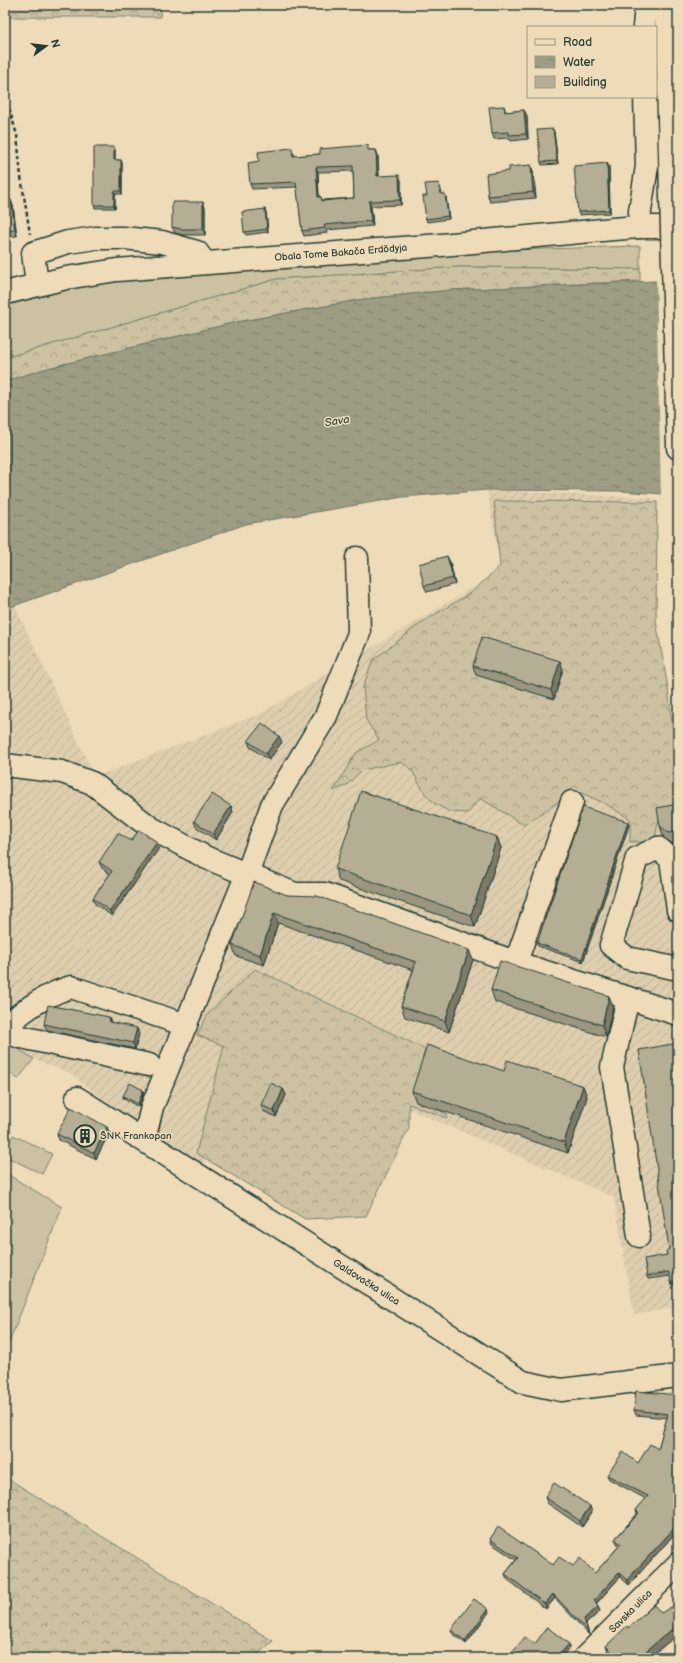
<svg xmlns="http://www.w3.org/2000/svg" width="683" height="1663" font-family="'Balsamiq Sans',sans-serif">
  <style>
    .industrial { fill: url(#industrial-furrows) }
    .grass { fill: #ccc2a2; stroke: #76806b }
    .forest { fill: url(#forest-crowns); stroke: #76806b }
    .water { fill: url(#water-ripples); stroke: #6a7763 }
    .pier { fill: #eedbb8 }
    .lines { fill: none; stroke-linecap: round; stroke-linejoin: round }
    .minor-casing { stroke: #1f3d34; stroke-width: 25 }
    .major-casing { stroke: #1f3d34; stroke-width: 25 }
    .path { stroke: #1f3d34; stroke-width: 2.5; stroke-dasharray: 4 3; stroke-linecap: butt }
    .minor { stroke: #eedbb8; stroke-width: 22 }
    .major { stroke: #eedbb8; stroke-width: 22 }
    .major-bridge-casing { stroke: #1f3d34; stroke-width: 25; stroke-linecap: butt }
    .major-bridge { stroke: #eedbb8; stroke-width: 22 }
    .wall { fill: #9b967f; stroke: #1f3d34; fill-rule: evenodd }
    .shaded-wall { fill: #7e7a68; stroke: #1f3d34 }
    .building { fill: #b4af94; stroke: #1f3d34; fill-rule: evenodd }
    .labels { text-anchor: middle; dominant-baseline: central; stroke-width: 3; stroke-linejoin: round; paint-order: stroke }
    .street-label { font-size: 10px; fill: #1f3d34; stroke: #eedbb8 }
    .poi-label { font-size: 10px; fill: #1f3d34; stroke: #eedbb8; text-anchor: start }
    .water-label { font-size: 11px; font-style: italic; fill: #324b40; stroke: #eedbb8 }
  </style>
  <defs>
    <pattern id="industrial-furrows" width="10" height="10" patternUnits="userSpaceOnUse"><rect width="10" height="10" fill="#ddcead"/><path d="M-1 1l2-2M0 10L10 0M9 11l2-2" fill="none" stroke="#bdb295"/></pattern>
    <pattern id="forest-crowns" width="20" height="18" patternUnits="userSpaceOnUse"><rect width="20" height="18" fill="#ccc2a2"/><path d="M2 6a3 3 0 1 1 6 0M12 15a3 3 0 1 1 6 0" fill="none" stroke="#a59f85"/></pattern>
    <pattern id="water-ripples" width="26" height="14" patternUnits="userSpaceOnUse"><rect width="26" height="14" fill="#9c9d83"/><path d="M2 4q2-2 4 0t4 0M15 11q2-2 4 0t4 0" fill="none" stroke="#7f816c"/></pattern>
  </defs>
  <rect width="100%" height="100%" fill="#eedbb8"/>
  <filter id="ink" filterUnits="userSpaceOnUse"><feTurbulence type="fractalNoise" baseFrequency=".025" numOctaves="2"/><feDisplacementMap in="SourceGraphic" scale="8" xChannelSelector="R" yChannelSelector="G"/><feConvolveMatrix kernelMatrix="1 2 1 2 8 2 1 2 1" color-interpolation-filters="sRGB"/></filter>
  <g filter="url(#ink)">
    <path class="industrial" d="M487,490l166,8 4,142 21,178v489l-44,8 -20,-118 -355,-152 -58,123 -65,-42 -66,-53 -36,-14 -29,-18v-432l10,-3 80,171 165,-63 241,-143z"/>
    <g class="grass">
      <path d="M640,246v23l-180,-2 -183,12 -272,79v-52l92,-24 413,-32z"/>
      <path d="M5,1041l29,18 -16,20 -13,-9z"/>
      <path d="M13,1135l39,19 -10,20 -37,-18v-4z"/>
      <path d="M5,1173l57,34 -57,146z"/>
    </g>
    <g class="forest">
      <path d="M5,5h156l-1,12h-155z"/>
      <path d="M460,267l180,2v12l-189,9 -87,9 -132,24 -184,45 -43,13v-23l272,-79z"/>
      <path d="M494,501l163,1 -1,119 12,67 10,89v27l-18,10 -6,28h-24v-23l-24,-15 -24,-11 -18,5 -40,27 -44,-27 -12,15 -18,-1 -16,-9 -8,-8 -15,-26 -10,-7 -39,8 -15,15 -14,6 23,-38 23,-13 -13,-20 -3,-33 10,-27 48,-37 51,-31 28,-26z"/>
      <path d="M255,969l185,87 -26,41 34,18 -1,3 -38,-14v24l-43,88 -61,3 -109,-66 28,-107 -27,-11 11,-21z"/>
      <path d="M5,1477l268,164 -20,17h-248z"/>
    </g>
    <path class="water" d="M678,280v215l-59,-4 -132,-1 -84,7 -157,27 -241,85v-228l43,-13 184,-45 132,-24 87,-9z"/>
    <path class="pier" d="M656,278h22v219l-17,-1z"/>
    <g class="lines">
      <g class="minor-casing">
        <g id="minor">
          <path d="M37,284l-4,-31 35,-11 28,-4h27l39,4 35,10 8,11"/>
          <path id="s1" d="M5,293l61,-15 51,-8 324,-25 172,-16 26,-2h39"/>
          <path d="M5,765l57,7 30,11 59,45 56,30 88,36h30l201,72 102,32 -16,69 27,169"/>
          <path d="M678,910l-7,-51 -13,-11 -21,10 -26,87 16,13 51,11"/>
          <path d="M516,962l56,-160"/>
          <path d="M628,998l50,16"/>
          <path d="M149,1065l-132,-29 -7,-4 -4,-6c19,-17 40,-32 65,-39l115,38"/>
          <path id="s2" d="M77,1098l446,284 38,8 117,-14"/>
          <path d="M144,1140l8,-33 95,-233 25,-69 54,-89 33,-83 -2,-75"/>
        </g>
      </g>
      <g class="major-casing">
        <g id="major">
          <path d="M666,5l5,190"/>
          <path d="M644,27l2,-22"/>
          <path d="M639,227l1,-16 7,-45 -2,-69"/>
          <path d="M677,406l1,42"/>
          <path id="s3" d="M584,1658l94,-94"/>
        </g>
      </g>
      <path class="path" d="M5,95l12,40 4,42 9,57"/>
      <use href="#minor" class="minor"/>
      <use href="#major" class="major"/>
      <g class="major-bridge-casing">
        <path id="major-bridge" d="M671,195l6,211"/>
      </g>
      <use href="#major-bridge" class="major-bridge"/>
    </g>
    <g class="wall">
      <path d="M504,106l2,6 18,-2 3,6 1,23 -17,2 -1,-3 -16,1 -2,-6z"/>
      <path d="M553,129l1,3 4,32 -16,1 -1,-3z"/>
      <path d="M115,150v10h6l1,3v31h-7v14h-20l-1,-3z"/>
      <path d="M369,150h7l2,5 1,21 22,4v25l-30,1 2,20 -47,4 1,3 -23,3 -2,-5 -5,-44 -45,2 -2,-5 9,-23 35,-8v3l26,-2zM353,171l1,27 -32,2 -1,-3h-2l-1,-25z"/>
      <path d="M609,166l1,47 -31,2 -1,-3z"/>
      <path d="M533,171l3,27 -46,4 -2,-6z"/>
      <path d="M440,186l2,8 4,3 3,22 -22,3 -1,-3 1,-23z"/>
      <path d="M11,200l2,6 4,30 -12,1v-36z"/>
      <path d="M203,202l2,6v27h-22l-8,-2 -3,-6z"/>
      <path d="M265,209l1,3 2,20 -22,3 -2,-3z"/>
      <path d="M450,562l5,22 -28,8 -3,-6z"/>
      <path d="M473,666l90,3 -9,30 -78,-24z"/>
      <path d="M248,741l34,1 -13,18 -19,-13z"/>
      <path d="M678,805v38l-5,1 -9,-6 -4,-12z"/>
      <path d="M231,806l2,6 -17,28 -20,-13 -2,-6z"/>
      <path d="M629,825l-46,137 -45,-16 -1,-3z"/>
      <path d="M497,837l4,11 -26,79 -136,-46 -4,-12z"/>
      <path d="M131,841l26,1 2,6 -47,68 -17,-12 -2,-6 17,-24 -8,-6 -3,-6z"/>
      <path d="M287,895l186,65 -24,72 -44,-15 -4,-11 12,-36 -135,-47 -14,42 -28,-9 -4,-11z"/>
      <path d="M491,990l118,6 4,11 -7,30 -111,-35z"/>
      <path d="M109,1017l2,5 28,12 -4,15 -88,-19 -3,-6z"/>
      <path d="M678,1043v241l-6,1 -2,-9 -22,3 -1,-3 20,-21 2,-6z"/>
      <path d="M504,1071l79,15 4,11 -19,56 -152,-51 -4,-11z"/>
      <path d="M283,1089l3,6 -10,22 -13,-6 -2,-6z"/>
      <path d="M144,1092l-5,15 -15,-8 -1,-3z"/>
      <path d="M107,1127l2,6 -13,26 -37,-19 -2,-6z"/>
      <path d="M678,1395v135l-49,55 -9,-8 -24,27 2,3 2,4 -14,13 3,11 -34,-37 -9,11 -39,-30 -2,-5 11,-14 -24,-16 -2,-5 63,26 20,1 22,7 24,-27 -2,-3 -2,-4 22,-25 -1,-4 10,-11 -37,-20 -2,-4 31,-12 20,-14 9,-31 -31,-3 -2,-5z"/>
      <path d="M545,1497l47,15 -10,15 -35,-24z"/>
      <path d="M489,1612l-23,32 -14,-11 -1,-3z"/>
      <path d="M628,1628l50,6 -29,24h-35l-5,-5 -3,-7z"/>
    </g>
    <g class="shaded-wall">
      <path d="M524,110l3,6 1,23 -2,-5z"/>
      <path d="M553,129l1,3 4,32 -1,-3z"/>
      <path d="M114,147l1,3v13l-1,-3z"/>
      <path d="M376,150l2,5 1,26 -2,-5z"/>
      <path d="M121,160l1,3v31l-1,-3z"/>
      <path d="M607,163l2,3 1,47 -1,-3z"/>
      <path d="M531,165l2,6 3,27 -3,-6z"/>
      <path d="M316,167l2,5 1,30 -1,-5z"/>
      <path d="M399,175l2,5v25l-1,-5z"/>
      <path d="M114,191l1,3v14l-1,-3z"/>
      <path d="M445,194l1,3 3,22 -1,-3z"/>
      <path d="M11,200l2,6 4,30 -2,-6z"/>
      <path d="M369,201l2,5 2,20 -2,-5z"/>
      <path d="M203,202l2,6v27l-2,-6z"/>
      <path d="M265,209l1,3 2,20 -1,-3z"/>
      <path d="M447,556l3,6 5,22 -2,-6z"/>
      <path d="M560,661l3,8 -9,30 -3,-9z"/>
      <path d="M279,736l3,6 -13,18 -3,-6z"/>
      <path d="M231,806l2,6 -17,28 -3,-6z"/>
      <path d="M628,822l1,3 -46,137 -1,-3z"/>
      <path d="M497,837l4,11 -26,79 -4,-12z"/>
      <path d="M157,842l2,6 -47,68 -2,-5z"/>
      <path d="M274,913l4,10 -14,42 -4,-10z"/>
      <path d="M469,950l4,10 -24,72 -4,-11z"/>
      <path d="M609,996l4,11 -7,30 -4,-12z"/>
      <path d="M137,1028l2,6 -4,15 -2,-6z"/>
      <path d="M583,1086l4,11 -19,56 -4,-11z"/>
      <path d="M283,1089l3,6 -10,22 -2,-6z"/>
      <path d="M143,1090l1,2 -5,15 -1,-3z"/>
      <path d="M107,1127l2,6 -13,26 -2,-6z"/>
      <path d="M590,1506l2,6 -10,15 -2,-6z"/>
      <path d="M678,1524v6l-49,55 -2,-5z"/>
      <path d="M619,1573l1,4 -25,28 -1,-5z"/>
      <path d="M553,1594l2,4 -9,11 -1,-5z"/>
      <path d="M598,1607l2,4 -14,13 3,11 -5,-16z"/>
      <path d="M488,1609l1,3 -23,32 -1,-3z"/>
      <path d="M678,1624v10l-29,24h-11z"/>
      <path d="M569,1644l1,3 -10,11h-4z"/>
      <path d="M633,1654l2,4h-5z"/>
    </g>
    <g class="building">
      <path d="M504,106l1,6 19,-2 2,24 -17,1v-3l-17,1 -3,-26z"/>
      <path d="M553,129l4,32 -16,1 -4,-32z"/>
      <path d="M368,145v5h8l1,26 22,-1 1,25 -31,1 2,20 -47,4 1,3 -23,3 -6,-49 -46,2 -2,-21 11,-2 -1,-9 34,-4 1,8 27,-2v-5zM353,166l1,32 -32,3 -1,-4h-3l-2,-30z"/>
      <path d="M94,147h20v13h7v31h-7v14h-20z"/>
      <path d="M607,163l2,47 -31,2 -4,-46z"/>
      <path d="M531,165l2,27 -45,4 -2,-22 23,-3v-4z"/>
      <path d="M439,183l2,11h4l3,22 -22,3 -3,-23h4l-2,-12z"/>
      <path d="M11,200l4,30 -10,1v-30z"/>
      <path d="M172,202h31v27h-22l-9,-2z"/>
      <path d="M265,209l2,20 -23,3 -2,-20z"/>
      <path d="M447,556l6,22 -29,8 -5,-22z"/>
      <path d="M482,637l78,24 -9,29 -78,-24z"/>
      <path d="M262,723l17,13 -13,18 -18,-13z"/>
      <path d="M361,791l136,46 -26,78 -136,-46z"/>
      <path d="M212,794l19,12 -18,28 -19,-13z"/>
      <path d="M678,804v27l-9,2 -9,-7 -3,-18z"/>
      <path d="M583,807l45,15 -46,137 -45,-16z"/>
      <path d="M139,830l18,12 -47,69 -17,-13 19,-27 -13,-9 19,-29 13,8z"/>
      <path d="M254,882l33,13 30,1 152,54 -24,71 -44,-15 15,-44 -142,-49 -14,42 -28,-10z"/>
      <path d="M500,961l109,35 -7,29 -111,-35z"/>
      <path d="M48,1005l61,12 1,5 27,6 -4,15 -89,-19z"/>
      <path d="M678,1043v238l-7,1 -2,-10 -22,4 -3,-17 23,-4 -1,-4 3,-2 -30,-199z"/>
      <path d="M427,1045l77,26 3,-11 76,26 -19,56 -152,-51z"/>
      <path d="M130,1083l13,7 -5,14 -15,-8z"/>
      <path d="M271,1083l12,6 -9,22 -13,-6z"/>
      <path d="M71,1107l36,20 -13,26 -37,-19z"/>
      <path d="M636,1391l42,4v129l-51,56 -8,-7 -25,27 4,7 -14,12 4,12 -35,-37 -8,10 -40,-30 13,-16 -28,-19 8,-12 55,38 6,-8 14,9 7,-8 15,15 26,-29 -6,-5 24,-26 -3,-3 12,-14 -41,-21 16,-23 15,11 12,-19 8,5 10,-35 -34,-4z"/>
      <path d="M554,1483l36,23 -10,15 -35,-24z"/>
      <path d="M474,1599l14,10 -23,32 -14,-11z"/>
      <path d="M678,1603v21l-40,34h-4l-1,-4 -3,4h-12l-12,-12 21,-20 1,2 26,-23 7,8z"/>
      <path d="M547,1627l22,17 -13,14h-48l17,-21 10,7z"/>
      <path d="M447,1656l2,2h-4z"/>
    </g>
  </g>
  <defs>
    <g id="building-ring" transform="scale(1.15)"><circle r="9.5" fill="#eedbb8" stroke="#1f3d34" stroke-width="1.5"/><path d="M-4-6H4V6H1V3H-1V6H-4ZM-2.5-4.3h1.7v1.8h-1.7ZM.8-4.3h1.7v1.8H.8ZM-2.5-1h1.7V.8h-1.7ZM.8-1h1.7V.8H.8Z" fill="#1f3d34"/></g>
  </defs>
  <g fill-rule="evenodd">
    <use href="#building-ring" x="85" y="1136"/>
  </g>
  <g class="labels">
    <g class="street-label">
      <text stroke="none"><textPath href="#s1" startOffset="339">Obala Tome Bakača Erdödyja</textPath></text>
      <text stroke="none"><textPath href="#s2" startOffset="343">Galdovačka ulica</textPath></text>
      <text stroke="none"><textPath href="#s3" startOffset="66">Savska ulica</textPath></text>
    </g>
    <g class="poi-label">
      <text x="100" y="1136">ŠNK Frankopan</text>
    </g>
    <g class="water-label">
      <text transform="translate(337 421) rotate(-9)">Sava</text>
    </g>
  </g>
  <rect width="683" height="1663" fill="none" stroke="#eedbb8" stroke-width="20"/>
  <rect x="10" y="10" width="663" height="1643" fill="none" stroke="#1f3d34" stroke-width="1.5" filter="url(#ink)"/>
  <rect x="527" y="26" width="130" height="72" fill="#eedbb8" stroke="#9b9c83"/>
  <rect x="535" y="39" width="20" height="6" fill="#eedbb8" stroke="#9b9c83"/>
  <text x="563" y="46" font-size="12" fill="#1f3d34">Road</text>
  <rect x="535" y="56" width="20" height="12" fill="url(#water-ripples)" stroke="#9b9c83"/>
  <text x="563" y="66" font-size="12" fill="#1f3d34">Water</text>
  <rect x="535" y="76" width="20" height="12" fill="#b4af94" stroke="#9b9c83"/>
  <text x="563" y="86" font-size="12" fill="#1f3d34">Building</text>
  <g transform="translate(46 46) rotate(75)" stroke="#eedbb8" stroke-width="3" paint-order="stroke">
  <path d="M0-3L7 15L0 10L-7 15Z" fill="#1f3d34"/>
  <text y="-6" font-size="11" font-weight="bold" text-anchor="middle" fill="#1f3d34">N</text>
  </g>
</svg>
